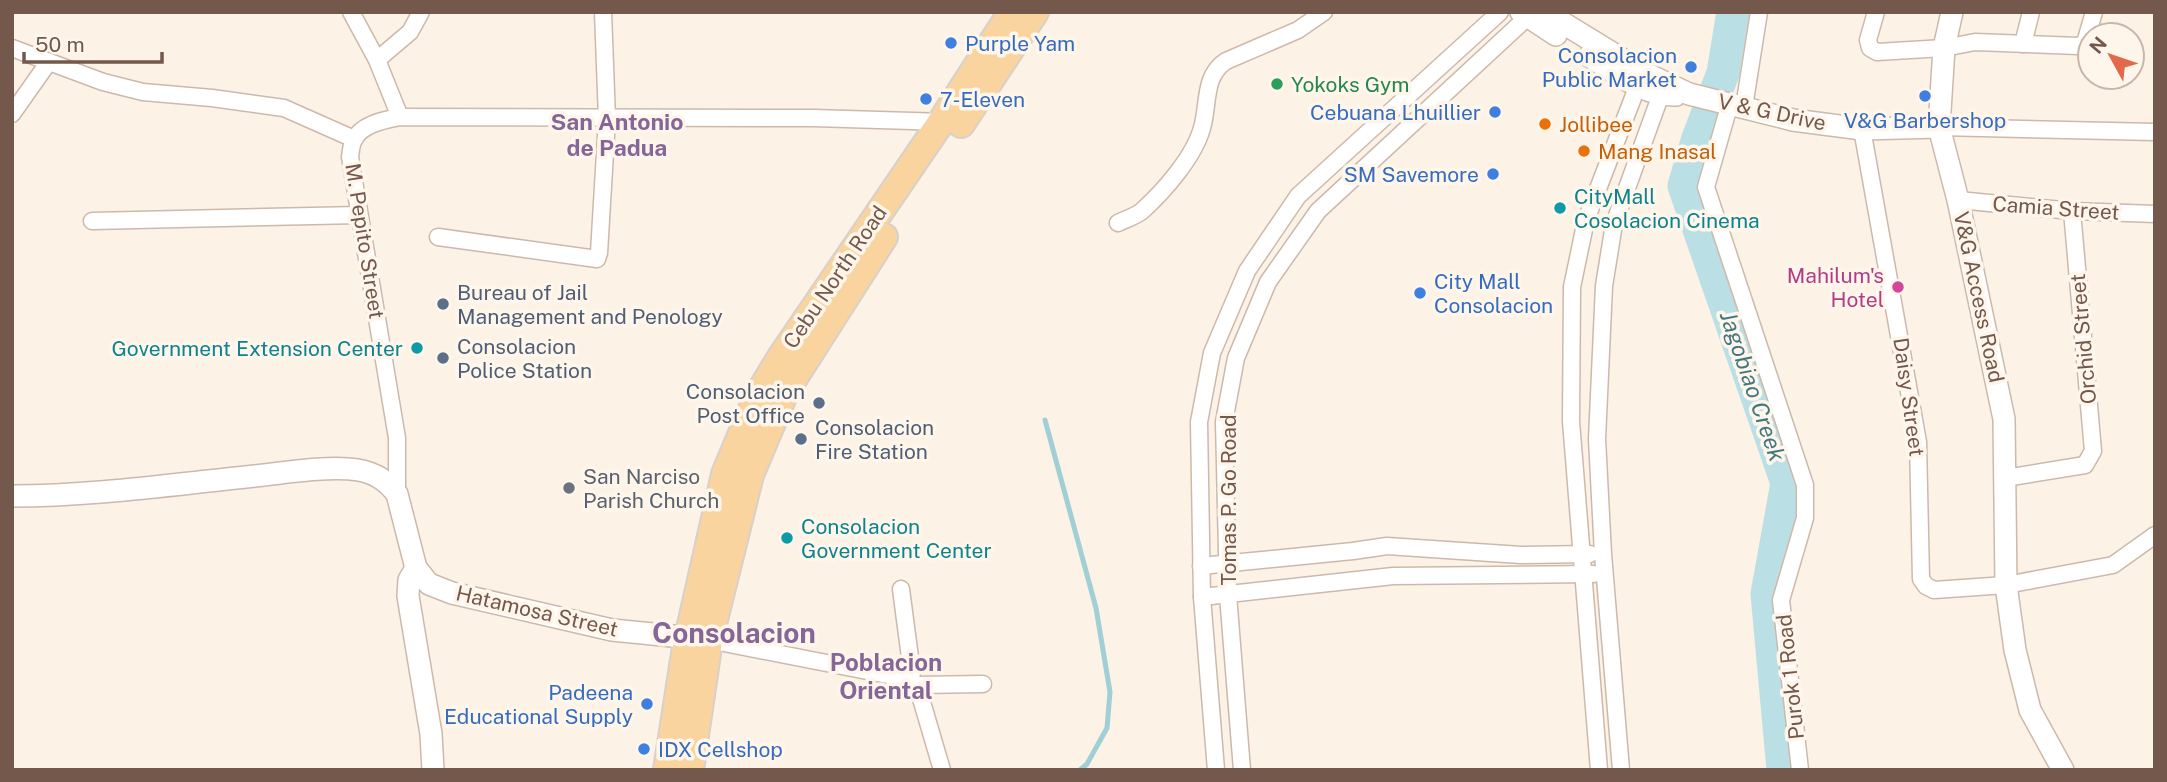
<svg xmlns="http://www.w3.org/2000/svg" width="2167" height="782" font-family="'Public Sans',sans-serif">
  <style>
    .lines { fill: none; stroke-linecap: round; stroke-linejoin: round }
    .stream { stroke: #a0d0d6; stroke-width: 5 }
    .river { stroke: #bae0e5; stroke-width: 33 }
    .minor-casing { stroke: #cdb9ab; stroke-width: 19 }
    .tertiary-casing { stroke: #cdb9ab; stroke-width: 24 }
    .primary-casing { stroke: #d8d0cd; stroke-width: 30 }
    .minor { stroke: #fff; stroke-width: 16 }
    .tertiary { stroke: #fff; stroke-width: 21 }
    .primary { stroke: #f9d49f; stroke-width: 26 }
    .shop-dot { fill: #3f7fe0; stroke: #fff6eb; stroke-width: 2.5 }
    .leisure-dot { fill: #2e9e5b; stroke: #fff6eb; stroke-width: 2.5 }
    .food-dot { fill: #e8710a; stroke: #fff6eb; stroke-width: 2.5 }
    .culture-dot { fill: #0f9aa8; stroke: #fff6eb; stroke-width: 2.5 }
    .hotel-dot { fill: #d1479c; stroke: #fff6eb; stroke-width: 2.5 }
    .service-dot { fill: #5c6f8a; stroke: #fff6eb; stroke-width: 2.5 }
    .worship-dot { fill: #6b7280; stroke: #fff6eb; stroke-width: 2.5 }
    .labels { text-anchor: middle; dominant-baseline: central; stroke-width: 7; stroke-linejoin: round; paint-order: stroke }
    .shop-label { font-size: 21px; fill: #366cbe; stroke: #fff6eb; text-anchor: start }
    .leisure-label { font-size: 21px; fill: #27864d; stroke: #fff6eb; text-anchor: start }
    .street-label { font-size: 21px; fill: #74584b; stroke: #fff6eb }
    .food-label { font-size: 21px; fill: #c56008; stroke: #fff6eb; text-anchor: start }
    .culture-label { font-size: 21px; fill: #0d838f; stroke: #fff6eb; text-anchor: start }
    .hotel-label { font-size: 21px; fill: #b23c85; stroke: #fff6eb; text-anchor: end }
    .service-label { font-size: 21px; fill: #4e5e75; stroke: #fff6eb; text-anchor: start }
    .worship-label { font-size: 21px; fill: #5b616d; stroke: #fff6eb; text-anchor: start }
    .neighbourhood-label { font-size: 23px; font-weight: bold; fill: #856697; stroke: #fff6eb }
    .water-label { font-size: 23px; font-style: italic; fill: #427780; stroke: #fff6eb }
    .quarter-label { font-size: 24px; font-weight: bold; fill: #856697; stroke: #fff6eb }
    .district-label { font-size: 28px; font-weight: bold; fill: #856697; stroke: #fff6eb }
  </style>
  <rect width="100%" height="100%" fill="#fcf2e5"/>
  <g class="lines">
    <path class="stream" d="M1045,420l51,188 14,84 -3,36 -20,36 -7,6"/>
    <path class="river" d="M1733,12l-10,61 -26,68 -13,45 103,297 -20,111 16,176"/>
    <g class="minor-casing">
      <g id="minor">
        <path d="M351,12l26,48 23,57"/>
        <path d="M1876,12l-8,28 2,8 7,4 67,-4 31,-6 103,4 7,-3 9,-31"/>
        <path d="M2023,44l8,-32"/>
        <path d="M12,48l91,34 40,10 69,6 72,10 70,31"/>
        <path d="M377,60l33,-28 11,-20"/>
        <path d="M1730,103l-24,84 99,298v33l-24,82 19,170"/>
        <path d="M1744,107l15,-95"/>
        <path d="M12,114l36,-51"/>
        <path d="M1939,127l216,5"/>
        <path d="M1862,129l56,313 3,137 5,7 8,4 72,-5 107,-20 42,-30"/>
        <path d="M1958,200l114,11 83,3"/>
        <path d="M92,221l267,-6"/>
        <path d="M1118,223c8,-4 18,-7 24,-12 22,-20 52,-54 60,-83 7,-24 1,-52 24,-67l72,-31 26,-18"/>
        <path d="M438,237l159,22 2,-6 8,-134 -4,-107"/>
        <path d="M2005,478l80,-13 8,-14 -21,-240"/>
        <path d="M397,494v-56l-47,-281c1,-5 1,-13 4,-17 7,-16 31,-20 46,-23l413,1 132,4"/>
        <path d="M1201,566l152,-15 34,-5 134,9 69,-1"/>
        <path d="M901,589l11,84 -2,9"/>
        <path d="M1202,597l191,-21 201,-2"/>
        <path d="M709,640l189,37 19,8 66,-1"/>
        <path d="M917,685l25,85"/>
        <path d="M1216,770l-14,-173 -3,-175 13,-69 35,-82 51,-75 202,-184"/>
        <path d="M1242,770l-14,-175 -4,-173 12,-64 32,-76 50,-71 215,-199"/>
        <path d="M1599,770l-28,-349 1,-134 14,-67 55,-143"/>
        <path d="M1621,770l-18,-216 -6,-115 7,-153 10,-62 51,-141"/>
      </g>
    </g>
    <g class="tertiary-casing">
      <g id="tertiary">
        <path d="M1521,12l35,23"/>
        <path d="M1545,12l98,60 46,22 104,26 69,9 77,-2"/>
        <path d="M1952,12l-8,36 -5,79 19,73 46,219 2,166 9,65 15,60 33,60"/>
        <path d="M1589,56c28,17 54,40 87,39"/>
        <path d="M12,496c79,0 156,-11 234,-19 31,-3 81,-12 112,-7 17,3 28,10 39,24l19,74 -7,12 -1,16 23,138 2,36"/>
        <path d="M416,568l13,16 23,9 160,37 91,9"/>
      </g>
    </g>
    <g class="primary-casing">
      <g id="primary">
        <path d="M961,124l74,-112"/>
        <path d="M667,770l19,-123 39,-173 33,-79 23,-38 162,-238 69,-107"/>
        <path d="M690,770l19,-130 41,-165 35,-83 99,-155"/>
      </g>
    </g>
    <use href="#minor" class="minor"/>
    <use href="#tertiary" class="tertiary"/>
    <use href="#primary" class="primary"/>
  </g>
  <g class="shop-dot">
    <circle cx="951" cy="43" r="7"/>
    <circle cx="1691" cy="67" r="7"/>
    <circle cx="1925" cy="96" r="7"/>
    <circle cx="926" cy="99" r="7"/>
    <circle cx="1495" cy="112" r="7"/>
    <circle cx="1493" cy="174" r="7"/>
    <circle cx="1420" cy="293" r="7"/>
    <circle cx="647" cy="704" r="7"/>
    <circle cx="644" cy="749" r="7"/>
  </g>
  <circle class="leisure-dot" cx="1277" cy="84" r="7"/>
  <g class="food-dot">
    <circle cx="1545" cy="124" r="7"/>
    <circle cx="1584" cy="151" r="7"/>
  </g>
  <g class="culture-dot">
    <circle cx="1560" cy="208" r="7"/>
    <circle cx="417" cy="348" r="7"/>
    <circle cx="787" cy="538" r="7"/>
  </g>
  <circle class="hotel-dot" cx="1898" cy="287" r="7"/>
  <g class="service-dot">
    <circle cx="443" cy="304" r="7"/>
    <circle cx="443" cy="358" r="7"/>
    <circle cx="819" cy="403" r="7"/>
    <circle cx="801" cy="439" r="7"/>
  </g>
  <circle class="worship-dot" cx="569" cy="488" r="7"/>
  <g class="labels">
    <g class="shop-label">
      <text x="965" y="43">Purple Yam</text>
      <text x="1677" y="55" text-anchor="end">Consolacion<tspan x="1677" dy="24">Public Market</tspan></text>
      <text x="940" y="99">7-Eleven</text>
      <text x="1481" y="112" text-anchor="end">Cebuana Lhuillier</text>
      <text x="1925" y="120" text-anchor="middle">V&amp;G Barbershop</text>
      <text x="1479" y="174" text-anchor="end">SM Savemore</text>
      <text x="1434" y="281">City Mall<tspan x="1434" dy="24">Consolacion</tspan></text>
      <text x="633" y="692" text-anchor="end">Padeena<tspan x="633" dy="24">Educational Supply</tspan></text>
      <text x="658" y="749">IDX Cellshop</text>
    </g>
    <g class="leisure-label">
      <text x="1291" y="84">Yokoks Gym</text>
    </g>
    <g class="street-label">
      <text transform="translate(1772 112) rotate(12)">V &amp; G Drive</text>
      <text transform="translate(2056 208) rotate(4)">Camia Street</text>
      <text transform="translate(365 241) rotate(81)">M. Pepito Street</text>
      <text transform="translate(835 277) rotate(-56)">Cebu North Road</text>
      <text transform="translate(1979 297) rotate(78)">V&amp;G Access Road</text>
      <text transform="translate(2083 339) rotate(-95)">Orchid Street</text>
      <text transform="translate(1909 397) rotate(82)">Daisy Street</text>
      <text transform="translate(1228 500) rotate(-90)">Tomas P. Go Road</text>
      <text transform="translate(537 611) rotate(13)">Hatamosa Street</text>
      <text transform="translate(1790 677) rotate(-96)">Purok 1 Road</text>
    </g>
    <g class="food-label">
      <text x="1559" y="124">Jollibee</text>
      <text x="1598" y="151">Mang Inasal</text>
    </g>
    <g class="culture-label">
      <text x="1574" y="196">CityMall<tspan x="1574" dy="24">Cosolacion Cinema</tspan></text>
      <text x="403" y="348" text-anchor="end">Government Extension Center</text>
      <text x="801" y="526">Consolacion<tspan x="801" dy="24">Government Center</tspan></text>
    </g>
    <g class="hotel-label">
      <text x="1884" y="275">Mahilum's<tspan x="1884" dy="24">Hotel</tspan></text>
    </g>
    <g class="service-label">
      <text x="457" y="292">Bureau of Jail<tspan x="457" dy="24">Management and Penology</tspan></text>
      <text x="457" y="346">Consolacion<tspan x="457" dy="24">Police Station</tspan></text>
      <text x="805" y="391" text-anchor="end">Consolacion<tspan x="805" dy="24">Post Office</tspan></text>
      <text x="815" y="427">Consolacion<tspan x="815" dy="24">Fire Station</tspan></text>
    </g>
    <g class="worship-label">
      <text x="583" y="476">San Narciso<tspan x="583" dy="24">Parish Church</tspan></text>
    </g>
    <g class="neighbourhood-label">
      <text x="617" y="121">San Antonio<tspan x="617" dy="26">de Padua</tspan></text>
    </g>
    <g class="water-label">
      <text transform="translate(1753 386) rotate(71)">Jagobiao Creek</text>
    </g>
    <g class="quarter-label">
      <text x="886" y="662">Poblacion<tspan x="886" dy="28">Oriental</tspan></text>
    </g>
    <g class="district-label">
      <text x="734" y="632">Consolacion</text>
    </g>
  </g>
  <rect width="2167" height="782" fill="none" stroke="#74584b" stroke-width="28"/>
  <g transform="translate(2111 56) rotate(310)"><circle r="33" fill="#fff6eb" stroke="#c7b7ab" stroke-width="2"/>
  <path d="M0-5L12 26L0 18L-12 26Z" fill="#e3694d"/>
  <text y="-10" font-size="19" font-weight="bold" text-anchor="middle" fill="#74584b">N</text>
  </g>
  <path d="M24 52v10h138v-10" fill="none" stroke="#74584b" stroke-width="3.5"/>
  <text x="35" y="52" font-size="21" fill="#74584b" stroke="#fff6eb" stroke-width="5" paint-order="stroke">50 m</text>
</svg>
